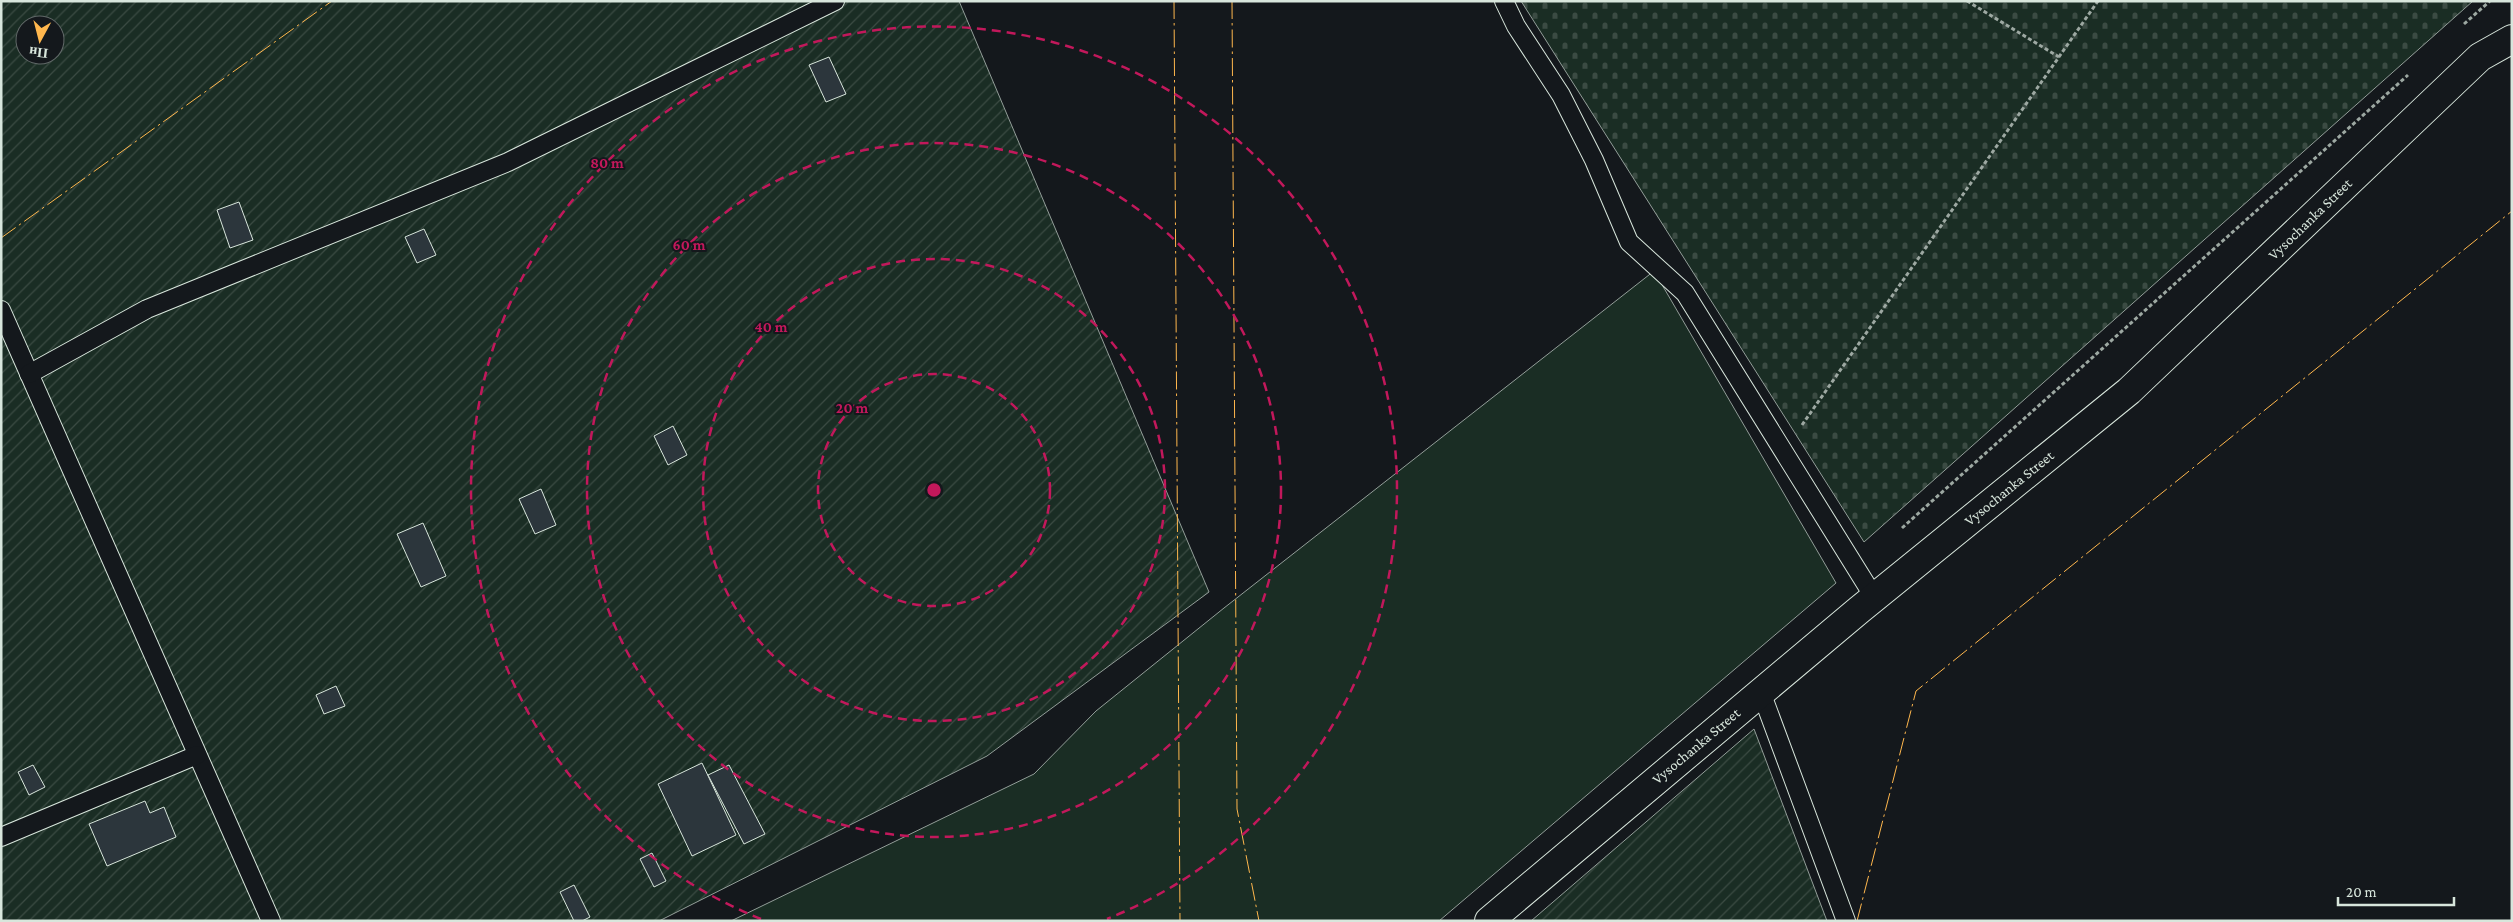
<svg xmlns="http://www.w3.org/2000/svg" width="2513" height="922" font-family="'Crimson Pro',serif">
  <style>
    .green { fill: #1a2d24; stroke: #939e99 }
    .cemetery { fill: url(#cemetery-stones); stroke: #939e99 }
    .garden { fill: url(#garden-furrows); stroke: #939e99; fill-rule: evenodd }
    .building { fill: #2c363c; stroke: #d8e6dc }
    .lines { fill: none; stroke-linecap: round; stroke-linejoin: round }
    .service-casing { stroke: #d8e6dc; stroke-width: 20 }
    .minor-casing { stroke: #d8e6dc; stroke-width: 30 }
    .path { stroke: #9da8a2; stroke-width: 3; stroke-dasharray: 4 2.5; stroke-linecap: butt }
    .service { stroke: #14181c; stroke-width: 18 }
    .minor { stroke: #14181c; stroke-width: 28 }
    .power { stroke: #ffb74d; stroke-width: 1; stroke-dasharray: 18 4 2.5 4; stroke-linecap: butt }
    .ring { fill: none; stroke: #c2185b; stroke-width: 2.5; stroke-dasharray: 9 6 }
    .labels { text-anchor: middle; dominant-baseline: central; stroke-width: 4; stroke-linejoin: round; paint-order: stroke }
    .street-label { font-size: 15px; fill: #d8e6dc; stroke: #14181c }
    .centre { fill: #c2185b; stroke: #14181c; stroke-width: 2.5 }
    .ring-label { font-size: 15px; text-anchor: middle; font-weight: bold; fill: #c2185b; stroke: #14181c; stroke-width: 4; stroke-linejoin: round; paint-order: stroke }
  </style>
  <defs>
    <pattern id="cemetery-stones" width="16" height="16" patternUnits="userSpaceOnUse" patternTransform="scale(1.25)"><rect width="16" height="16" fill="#1a2d24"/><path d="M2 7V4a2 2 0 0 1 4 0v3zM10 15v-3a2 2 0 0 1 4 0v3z" fill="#3b4b43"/></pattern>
    <pattern id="garden-furrows" width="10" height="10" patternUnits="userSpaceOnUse" patternTransform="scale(1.25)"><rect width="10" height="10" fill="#1a2d24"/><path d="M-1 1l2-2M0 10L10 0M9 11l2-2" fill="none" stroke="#3b4b43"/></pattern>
  </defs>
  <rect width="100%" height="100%" fill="#14181c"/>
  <path class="green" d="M1654,271l182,312 -397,338h-708l303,-147 62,-63 128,-103z"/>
  <path class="cemetery" d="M1521,1h952l-609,541z"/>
  <g class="garden">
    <path d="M1,1h958l250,591 -222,164 -328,165h-658zM25,25h30v30h-30z"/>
    <path d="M1754,729l73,192h-296z"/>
  </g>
  <g class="building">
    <path d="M829,57l17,37 -20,8 -17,-37z"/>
    <path d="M239,202l14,38 -23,8 -13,-38z"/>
    <path d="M424,229l12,26 -19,8 -12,-26z"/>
    <path d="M673,426l14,29 -19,10 -14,-29z"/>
    <path d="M541,489l15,36 -21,9 -16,-35z"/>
    <path d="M423,523l23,53 -25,11 -24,-53z"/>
    <path d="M336,686l9,20 -21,8 -8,-19z"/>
    <path d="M702,763l34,72 -44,21 -34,-72z"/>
    <path d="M33,765l12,22 -16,8 -11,-23z"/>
    <path d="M729,765l36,69 -21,10 -36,-69z"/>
    <path d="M145,801l5,12 14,-6 12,30 -69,29 -18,-42z"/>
    <path d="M652,853l14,28 -12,6 -14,-28z"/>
    <path d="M574,885l16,32 -8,4h-8l-14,-29z"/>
  </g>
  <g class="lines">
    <g class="service-casing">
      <g id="service">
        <path d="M1504,1l12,25 45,69 33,65 35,82 56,51 189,304"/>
        <path d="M1,310l270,611"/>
        <path d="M29,374l118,-65 361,-147 327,-161"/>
        <path d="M1761,692l85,229"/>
        <path d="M1,837l196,-82"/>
      </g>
    </g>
    <g class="minor-casing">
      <path id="minor" d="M1489,921l370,-311 270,-219 351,-334 32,-18"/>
    </g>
    <g class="path">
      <path d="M1967,1l92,56"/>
      <path d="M2464,24l26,-23"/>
      <path d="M1802,425l296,-424"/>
      <path d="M1902,528l506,-453"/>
    </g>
    <use href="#service" class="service"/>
    <use href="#minor" class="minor"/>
    <g class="power">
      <path d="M1174,1l6,920"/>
      <path d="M1232,1l5,808 22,112"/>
      <path d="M1,238l331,-237"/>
      <path d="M1857,921l59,-230 596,-480"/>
    </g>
  </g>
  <g class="ring">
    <circle cx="934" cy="490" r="116"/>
    <circle cx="934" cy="490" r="231"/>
    <circle cx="934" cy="490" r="347"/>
    <path d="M761 919A463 463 0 1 1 1107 919"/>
  </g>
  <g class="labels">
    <g class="street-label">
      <text transform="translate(2310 219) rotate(-44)">Vysochanka Street</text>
      <text transform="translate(2009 488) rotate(-39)">Vysochanka Street</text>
      <text transform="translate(1696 746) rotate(-40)">Vysochanka Street</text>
    </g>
  </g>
  <circle cx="934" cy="490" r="8" class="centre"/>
  <g class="ring-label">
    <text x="607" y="168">80 m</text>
    <text x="689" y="250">60 m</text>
    <text x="771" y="332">40 m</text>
    <text x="852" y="413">20 m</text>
  </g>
  <rect width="2513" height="922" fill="none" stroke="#d8e6dc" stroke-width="5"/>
  <g transform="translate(40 40) rotate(187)"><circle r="24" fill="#14181c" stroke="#626a69"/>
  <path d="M0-4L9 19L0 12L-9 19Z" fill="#ffb74d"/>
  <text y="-8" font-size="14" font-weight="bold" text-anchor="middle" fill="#d8e6dc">Пн</text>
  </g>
  <path d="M2338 897v8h116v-8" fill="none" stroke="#d8e6dc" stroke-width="2.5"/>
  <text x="2346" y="897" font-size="15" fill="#d8e6dc" stroke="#14181c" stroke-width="4" paint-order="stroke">20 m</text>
</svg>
